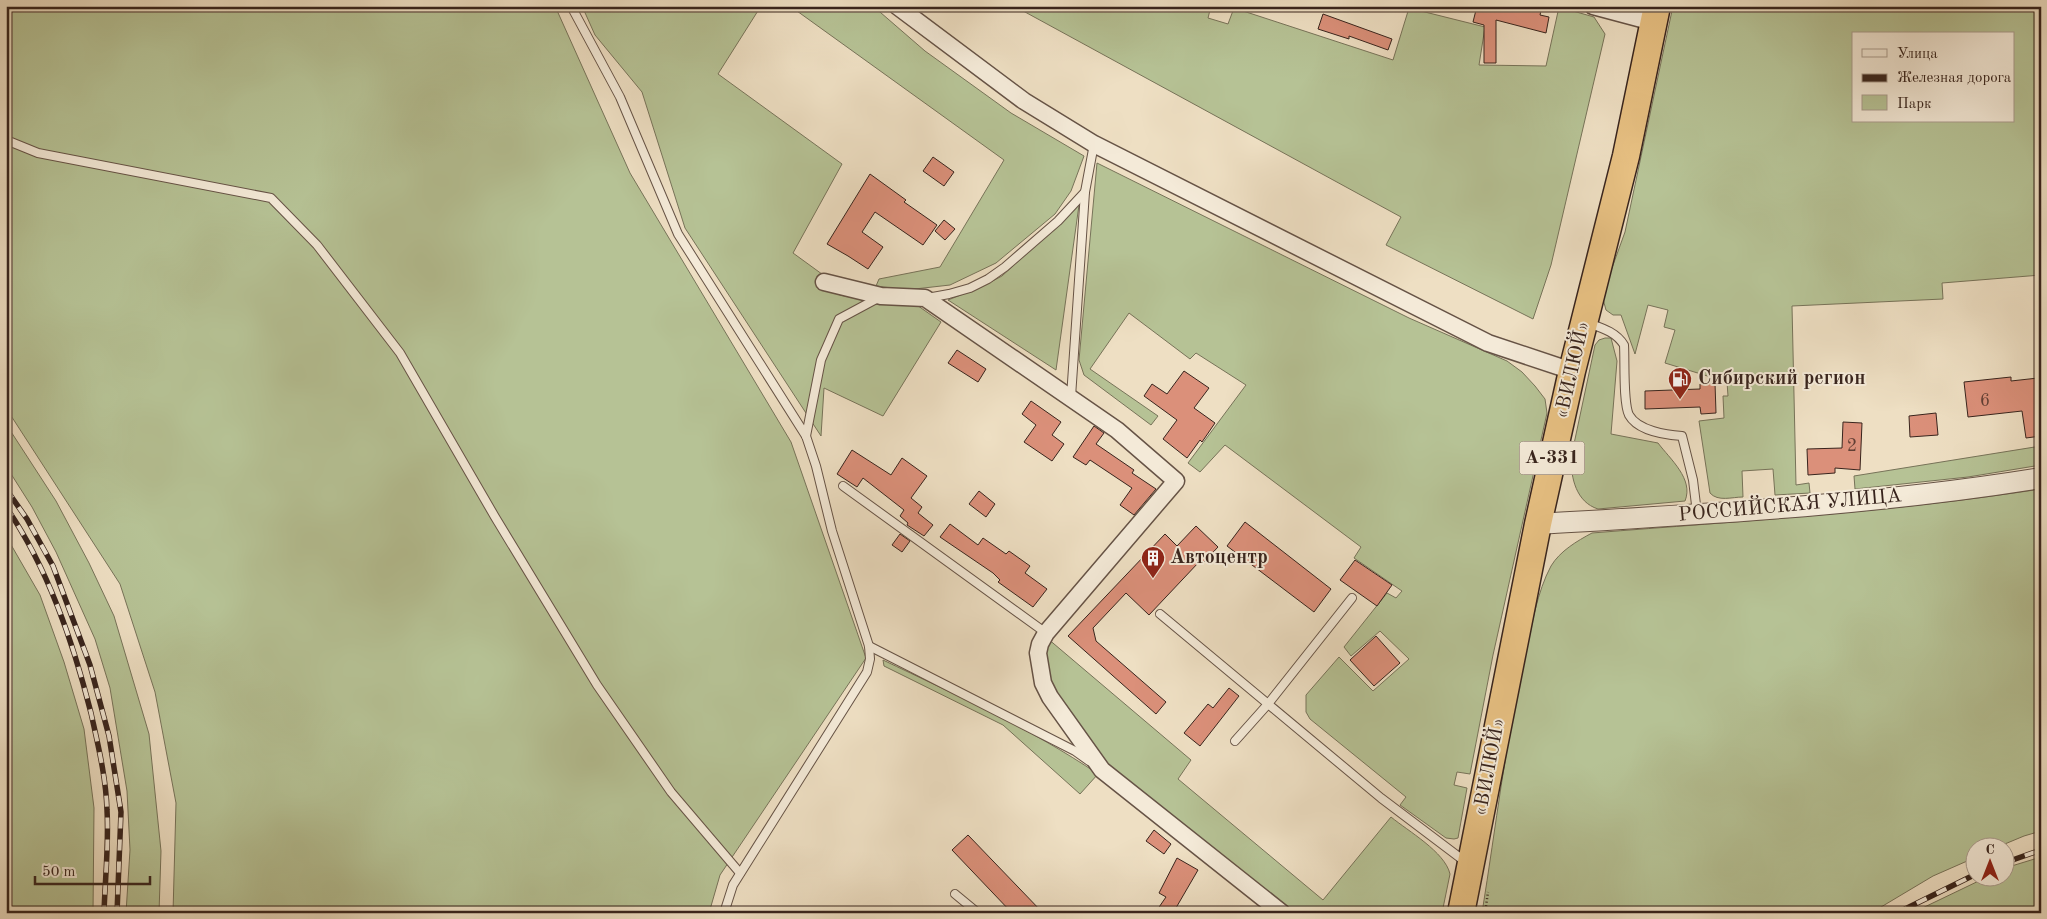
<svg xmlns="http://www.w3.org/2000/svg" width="2047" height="919" font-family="'Old Standard TT',serif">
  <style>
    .green { fill: #b6c295; stroke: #777359; fill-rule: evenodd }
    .building { fill: #db907a; stroke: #38241d }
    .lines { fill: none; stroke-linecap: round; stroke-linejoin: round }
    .service-casing { stroke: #665346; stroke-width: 10 }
    .minor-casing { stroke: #665346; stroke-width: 19 }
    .tertiary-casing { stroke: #665346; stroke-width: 22 }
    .trunk-casing { stroke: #38241d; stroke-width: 29 }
    .path { stroke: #38241d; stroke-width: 2.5; stroke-dasharray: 1 2.5; stroke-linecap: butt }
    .service { stroke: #f4ead8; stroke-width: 8 }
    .minor { stroke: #f4ead8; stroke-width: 16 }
    .tertiary { stroke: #f4ead8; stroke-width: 20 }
    .trunk { stroke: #e7c082; stroke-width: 26 }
    .rail-casing { stroke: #38241d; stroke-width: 5.5 }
    .rail { stroke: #f4ead8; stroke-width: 4; stroke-dasharray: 11; stroke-linecap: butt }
    .labels { text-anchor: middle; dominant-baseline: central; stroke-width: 4; stroke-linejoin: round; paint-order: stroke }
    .number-label { font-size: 18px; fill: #613f34 }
    .shield { fill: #f4ead8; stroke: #705f55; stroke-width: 1 }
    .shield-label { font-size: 19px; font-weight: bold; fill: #38241d }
    .street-label { font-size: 20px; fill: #38241d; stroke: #f4ead8 }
    .poi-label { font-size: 20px; font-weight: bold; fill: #38241d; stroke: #f4ead8; text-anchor: start }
  </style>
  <rect width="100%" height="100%" fill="#eedfc3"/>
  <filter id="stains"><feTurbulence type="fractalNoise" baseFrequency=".004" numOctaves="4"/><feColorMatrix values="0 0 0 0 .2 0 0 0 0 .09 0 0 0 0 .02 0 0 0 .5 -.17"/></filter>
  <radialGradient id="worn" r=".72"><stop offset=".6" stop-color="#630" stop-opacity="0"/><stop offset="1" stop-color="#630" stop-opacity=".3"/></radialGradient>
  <g class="green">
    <path d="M6,6h549l75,167 161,269 75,216 -146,217 -11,38h-536l3,-110 -21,-111 -35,-108 -114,-176z"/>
    <path d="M582,6h179l-43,68 124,90 -49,89 33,24 -5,8 19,10 42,8h32l27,19 -58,94 -59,-28 -3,48 -136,-208 -43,-136 -47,-57z"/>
    <path d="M790,6h83l52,45 86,62 73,43 -13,35 -16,23 -59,49 -46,22 -44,5 -30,-4 3,-7 61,-12 64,-107z"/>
    <path d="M1014,6h197l-3,12 20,6 6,-16 159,52 16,-52 76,19 -6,38 67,1 13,-59 35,10 11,17 -54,231 -18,54 -147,-74 15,-28z"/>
    <path d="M1673,6h368v269l-99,8 1,16 -151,7 4,179 13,-2 1,10 -35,2 -2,-26 -31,2 1,26c-11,0 -25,5 -33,-4l-11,-72 25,-3 -1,-22h5l-1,-14 -62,-19 10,-33 -11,-3 4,-17 -20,-5 -13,49 -14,-39h-8l-7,-5 -3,-11 1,-9 21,-58zM1853,34h160v87h-160z"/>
    <path d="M1097,163l312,155 98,43 15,11 13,14 10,13 2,14 -54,242 -23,119 -13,-2 -3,13 13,3 -9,50 -4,1 -8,-1 -46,-33 6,-8 -96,-78 -4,-7v-17l33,-38 34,34 36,-32 -29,-28 -29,25 -7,-9 43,-54 9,5 6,-7 -48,-33 7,-11 -136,-102 -25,27 -12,-9 58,-78 -50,-32 -6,6 -61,-46 -39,56 68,47 -7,9 -67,-50 -5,-15z"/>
    <path d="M1079,205l-23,165 -108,-70 33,-13 21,-11z"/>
    <path d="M1605,338h6l6,23 -6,73 47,9c12,16 36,36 27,58l-87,8c-22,-7 -27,-31 -27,-51l24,-113 4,-5z"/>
    <path d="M6,424l50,77 33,62 25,53 35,118 12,117 -2,62h-33l4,-63 -3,-59 -17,-103 -15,-49 -39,-87 -24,-45 -26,-41z"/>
    <path d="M2041,446v19l-73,12 -113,12 -1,-13z"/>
    <path d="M2041,489v342l-17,5 -24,10h-26v12l-41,18 -62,37h-389c14,-87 24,-174 43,-259 7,-29 12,-62 26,-88 9,-15 26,-25 41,-33 150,-12 300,-21 449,-44z"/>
    <path d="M6,536l34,59 24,67 20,67 10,79 -1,105h-87z"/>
    <path d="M1047,638l144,122 -13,19 145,121 68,-83c17,14 54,35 59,57l-8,39h-151l-188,-152 -45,-58 -14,-43z"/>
    <path d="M883,660c73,35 147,68 215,114l-18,20 -77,-69 -119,-59z"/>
    <path d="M2041,857v51l-20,5h-109l75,-36 17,-1 1,-8z"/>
  </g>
  <g class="building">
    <path d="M1477,6h33l14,4 1,-4h17l-2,9 9,2 -3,16 -50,-13v43h-12v-38l-11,-3z"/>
    <path d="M1323,14l69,25 -4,11 -39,-14v3l-31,-10z"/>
    <path d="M933,157l21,15 -10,14 -21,-15z"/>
    <path d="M870,174l36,26 -2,2 33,23 -14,20 -48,-33 -13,20 21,15 -15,22 -20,-13 -21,-12z"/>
    <path d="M944,220l11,9 -10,11 -10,-9z"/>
    <path d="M957,350l29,19 -8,13 -30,-19z"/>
    <path d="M1184,371l25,17 -15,20 21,15 -13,19 -2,-2 -13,18 -24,-19 14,-19 -33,-24 8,-12 15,10z"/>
    <path d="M2011,377v4l27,-3 2,17 -3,1 4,40 -15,2 -4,-27 -54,6 -4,-35z"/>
    <path d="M1715,383l1,30 -15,1 -1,-7 -55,2v-18l55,-2v-5z"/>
    <path d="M1031,401l30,21 -9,13 12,9 -12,17 -28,-19 12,-17 -14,-11z"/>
    <path d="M1936,413l2,22 -28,2 -1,-21z"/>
    <path d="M1843,422l19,1 -2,47 -25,-2v5l-27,2 -1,-26 35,-1z"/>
    <path d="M1094,426l10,7 -8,11 38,26 -2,3 24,16 -22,26 -14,-10 12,-17 -42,-28 -4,5 -13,-8z"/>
    <path d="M852,450l39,25 11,-17 25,18 -16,22 11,9 -4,6 15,12 -9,11 -17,-11 1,-2 -8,-7 4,-6 -41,-32 -6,9 -20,-13z"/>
    <path d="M979,491l16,13 -9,13 -17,-13z"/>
    <path d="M1245,522l86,67 -17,23 -87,-66z"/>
    <path d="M950,524l28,21 5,-7 23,16 3,-3 21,15 -5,7 22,16 -14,18 -35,-25 2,-2 -7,-7 -53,-36z"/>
    <path d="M1196,526l22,21 -17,18 -2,-3 -50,53 -23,-22 -33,35 3,13 70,61 -10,12 -88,-78 97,-102 12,12z"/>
    <path d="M900,534l10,7 -8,11 -10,-7z"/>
    <path d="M1355,560l37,25 -15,21 -37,-26z"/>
    <path d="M1376,636l24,27 -26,23 -24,-26z"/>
    <path d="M1229,688l10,8 -39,50 -16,-13 24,-29 5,4z"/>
    <path d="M1154,830l17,14 -7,10 -18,-13z"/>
    <path d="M968,835l75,78h-31l-60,-63z"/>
    <path d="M1177,858l21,12 -25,43h-18l11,-16 -7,-4z"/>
  </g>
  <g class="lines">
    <g class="service-casing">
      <g id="service">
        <path d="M571,6l49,91 58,137 128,202 10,30 16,65 37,115 1,13 -3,13 -134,213 -9,28"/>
        <path d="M6,140l32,13 233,45 46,47 83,108 95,164 102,168 74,107 69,81"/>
        <path d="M927,298l22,-4 21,-6 18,-9 17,-12 53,-46 27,-29 9,-48"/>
        <path d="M1588,323c14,5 28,9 36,22 1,16 -1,58 5,70 9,16 38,20 53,21l11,44 4,33"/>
        <path d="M1071,397l14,-205"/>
        <path d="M806,436l15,-76 18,-41 41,-22"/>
        <path d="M843,486l203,147"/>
        <path d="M1160,614l221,184 86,65"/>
        <path d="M869,646l206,105 14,10"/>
        <path d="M1235,741l33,-37 84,-106"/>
        <path d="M955,894l23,19"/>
      </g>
    </g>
    <g class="minor-casing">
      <g id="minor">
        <path d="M897,6l127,95 70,43 394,199 84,28"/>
        <path d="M1593,6l60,16"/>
        <path d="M824,282l57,14 44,2 192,132 59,51 -130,152 -6,11 -2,9 5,30 7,14 52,73 180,143"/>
      </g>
    </g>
    <g class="tertiary-casing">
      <path id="tertiary" d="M1538,524c168,-10 337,-19 503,-46"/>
    </g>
    <g class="trunk-casing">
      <path id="trunk" d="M1461,913l77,-389 34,-153 54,-215 31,-150"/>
    </g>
    <path class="path" d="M1485,913l3,-21"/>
    <use href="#service" class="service"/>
    <use href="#minor" class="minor"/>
    <use href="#tertiary" class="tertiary"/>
    <use href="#trunk" class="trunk"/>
    <g class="rail-casing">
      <g id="rail">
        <path d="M6,489l21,30 26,47 37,99 19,71 12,76 -4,101"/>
        <path d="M6,507c42,61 67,135 85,206 7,32 15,64 16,97 2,34 -2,69 -3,103"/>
        <path d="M2004,863l37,-13"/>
        <path d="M1897,913l77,-38"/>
      </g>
    </g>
    <use href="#rail" class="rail"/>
  </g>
  <defs>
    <g id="fuel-pin" transform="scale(1.25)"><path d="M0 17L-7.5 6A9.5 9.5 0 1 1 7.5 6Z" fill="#8f2418" stroke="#f4ead8"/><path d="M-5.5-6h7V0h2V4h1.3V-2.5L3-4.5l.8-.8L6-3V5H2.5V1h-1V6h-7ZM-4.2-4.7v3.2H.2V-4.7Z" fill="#fff"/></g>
    <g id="building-pin" transform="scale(1.25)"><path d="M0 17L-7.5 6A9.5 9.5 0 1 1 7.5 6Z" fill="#8f2418" stroke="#f4ead8"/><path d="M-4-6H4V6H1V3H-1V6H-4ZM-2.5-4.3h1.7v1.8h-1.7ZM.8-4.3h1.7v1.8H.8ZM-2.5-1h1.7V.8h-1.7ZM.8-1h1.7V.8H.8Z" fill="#fff"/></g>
  </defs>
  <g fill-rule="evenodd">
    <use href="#fuel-pin" x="1680" y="379"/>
    <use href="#building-pin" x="1153" y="558"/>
  </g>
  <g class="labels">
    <g class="number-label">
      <text x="1985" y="401">6</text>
      <text x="1852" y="446">2</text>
    </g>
    <rect class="shield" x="1519.5" y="441.5" width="65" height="33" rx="4"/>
    <g class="shield-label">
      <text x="1552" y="458">А-331</text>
    </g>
    <g class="street-label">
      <text transform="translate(1573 370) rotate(-77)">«ВИЛЮЙ»</text>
      <text transform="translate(1790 506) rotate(-5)">РОССИЙСКАЯ УЛИЦА</text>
      <text transform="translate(1490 767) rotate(-79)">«ВИЛЮЙ»</text>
    </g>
    <g class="poi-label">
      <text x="1698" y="379">Сибирский регион</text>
      <text x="1170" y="558">Автоцентр</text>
    </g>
  </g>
  <rect width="2047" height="919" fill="none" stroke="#eedfc3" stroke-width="25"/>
  <rect x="8" y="8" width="2032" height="904" fill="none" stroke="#38241d" stroke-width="2.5"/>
  <rect x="12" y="12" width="2022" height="894" fill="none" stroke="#38241d"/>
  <rect x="1852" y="32" width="162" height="90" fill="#f4ead8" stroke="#a99b8d"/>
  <rect x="1862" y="49" width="25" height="8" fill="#f4ead8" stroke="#a99b8d"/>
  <text x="1897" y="58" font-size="15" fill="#38241d">Улица</text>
  <rect x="1862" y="74" width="25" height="8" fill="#38241d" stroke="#a99b8d"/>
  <text x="1897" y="82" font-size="15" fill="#38241d">Железная дорога</text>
  <rect x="1862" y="95" width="25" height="15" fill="#b6c295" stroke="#a99b8d"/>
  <text x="1897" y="108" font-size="15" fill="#38241d">Парк</text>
  <g transform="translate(1990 862)"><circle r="24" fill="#f4ead8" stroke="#a99b8d"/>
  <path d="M0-4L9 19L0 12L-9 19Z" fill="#8f2418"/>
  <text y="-8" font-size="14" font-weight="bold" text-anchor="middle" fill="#38241d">С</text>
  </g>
  <path d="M35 876v8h115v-8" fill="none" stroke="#38241d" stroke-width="2.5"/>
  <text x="42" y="876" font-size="15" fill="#38241d" stroke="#f4ead8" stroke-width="4" paint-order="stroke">50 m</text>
  <rect width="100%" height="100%" filter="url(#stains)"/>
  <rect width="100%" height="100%" fill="url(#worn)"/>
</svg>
